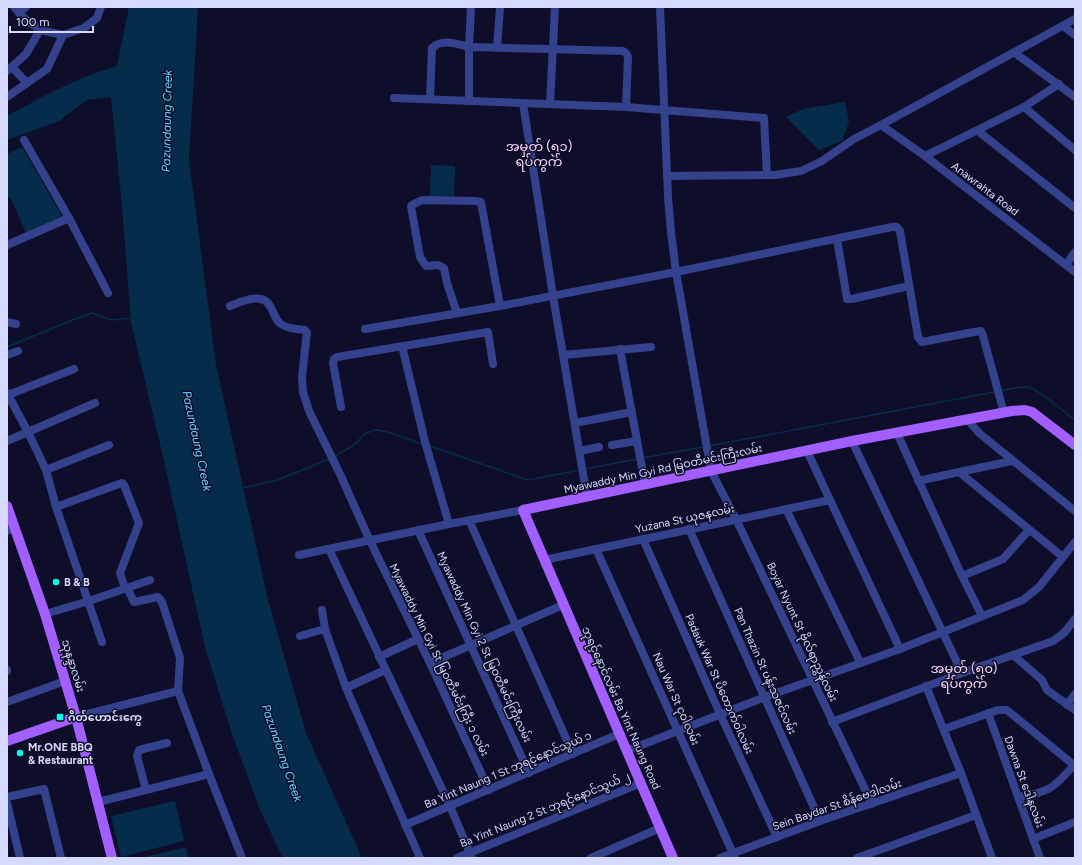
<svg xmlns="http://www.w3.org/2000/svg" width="1082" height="865" font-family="Figtree,'Noto Sans Myanmar',sans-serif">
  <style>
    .water { fill: #052c4b }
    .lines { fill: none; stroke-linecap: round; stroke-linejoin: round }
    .stream { stroke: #052c4b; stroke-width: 1.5 }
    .minor { stroke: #34428d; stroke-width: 8 }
    .major { stroke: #a35eff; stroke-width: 10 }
    .poi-dot { fill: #03ffe7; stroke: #0e0e2a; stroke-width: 1.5 }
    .labels { text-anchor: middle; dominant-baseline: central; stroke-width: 3; stroke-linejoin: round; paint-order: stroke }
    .street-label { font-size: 11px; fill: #d7daff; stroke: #0e0e2a }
    .poi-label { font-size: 11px; font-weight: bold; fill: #d7daff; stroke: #0e0e2a; text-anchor: start }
    .water-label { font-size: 12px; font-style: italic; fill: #65d5ff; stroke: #0e0e2a }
    .quarter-label { font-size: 13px; fill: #ffd9f8; stroke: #0e0e2a }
  </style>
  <rect width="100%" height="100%" fill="#0e0e2a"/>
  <g class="water">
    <path d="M129,7h69l-9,153 27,205 52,235 38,133 56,125h-79l-23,-48 -29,-79 -26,-84 -41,-186 -33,-139 -9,-116 -11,-109 -24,3 -28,21 -52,19v-24c37,-20 69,-38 110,-50z"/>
    <path d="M845,102l4,20 -7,19 -23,9 -33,-33 17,-8z"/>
    <path d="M22,147l41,71 -36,16 -17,-37 -3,1v-44z"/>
    <path d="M431,165l24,1 -1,32 -24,-1z"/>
    <path d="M175,801l9,40 -63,16 -10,-41z"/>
    <path d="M186,847l2,11h-47z"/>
  </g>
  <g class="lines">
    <g class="stream">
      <path d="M7,347l63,-26 22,-8 20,7 19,-2"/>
      <path d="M1000,391c9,-1 19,-5 28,-4 11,2 37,26 47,33"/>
      <path d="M430,446l98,34 52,-10"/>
      <path d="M709,446l285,-54"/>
      <path d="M335,456l19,-11 12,-12 10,-3 12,2 34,12"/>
      <path d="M642,458l61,-11"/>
      <path d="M585,469l52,-10"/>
      <path d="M242,488l36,-8 51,-21"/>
    </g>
    <g class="minor">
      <path d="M14,7l10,11 16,12 23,5 21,-7 13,-10 4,-11"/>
      <path d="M660,7l8,190 3,35 5,40 35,199 25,48 136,285"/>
      <path d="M19,13l7,-6"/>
      <path d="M1063,26l12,9"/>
      <path d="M497,48l3,-41"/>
      <path d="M1015,53l60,44"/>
      <path d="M12,67l15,16"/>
      <path d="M7,71l19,-17 14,-24"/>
      <path d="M7,97l40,-28 16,-34"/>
      <path d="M394,98l232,9 138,11 3,57"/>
      <path d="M430,99l2,-51c10,-10 25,-4 37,-1l2,-40"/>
      <path d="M469,101v-54l154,4 3,2 2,4 -2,50"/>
      <path d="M523,103l30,193 34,201"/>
      <path d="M550,104l5,-97"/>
      <path d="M1024,107l51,43"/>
      <path d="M881,125l44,31 150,116"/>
      <path d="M978,131l97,77"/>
      <path d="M24,140l45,78 39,75"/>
      <path d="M925,156l99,-49 35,-23"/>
      <path d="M667,176l108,-1 26,-4 21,-10 32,-22 27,-14 194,-106"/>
      <path d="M837,239l10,60h5l57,-13"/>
      <path d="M7,245l62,-27"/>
      <path d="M1066,265l9,-13"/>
      <path d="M230,306c13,-5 34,-15 41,2 3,5 5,13 10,16 6,5 16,5 24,6l2,2 -5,45 1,15 6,19 31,63 30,67 60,122 59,127"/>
      <path d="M500,306l176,-34 216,-45h5l3,4 18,106 4,5 52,-10 7,-1 2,5 21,77"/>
      <path d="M7,322l9,2"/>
      <path d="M365,329l135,-23 -19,-104 -5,-1 -54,-1 -10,5 -1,1 9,51 6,9 12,-1 6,3 3,15 10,30"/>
      <path d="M402,346l23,96 24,82"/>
      <path d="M620,349l25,135"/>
      <path d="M7,355l11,-4"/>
      <path d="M563,355l88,-8"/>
      <path d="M7,393l21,39 18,38 10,37 46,135"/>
      <path d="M8,395l66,-26"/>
      <path d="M341,407l-8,-44 1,-4 3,-2 151,-25 5,32"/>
      <path d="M967,419l12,14 96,78"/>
      <path d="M575,423l57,-11"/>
      <path d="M897,433l65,143 20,40"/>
      <path d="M7,441l88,-38"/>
      <path d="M852,441l110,232"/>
      <path d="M612,445l25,-4"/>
      <path d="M580,451l19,-4"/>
      <path d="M807,451l93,198"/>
      <path d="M46,470l63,-25"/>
      <path d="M959,472l53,-11"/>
      <path d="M918,481l41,-9 104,85"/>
      <path d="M56,507l63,-23 3,-1 2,2 15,38 -19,50 5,15"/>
      <path d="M786,509l74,153"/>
      <path d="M469,520l104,234"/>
      <path d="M689,529l131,292"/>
      <path d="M418,530l111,243"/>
      <path d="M7,531l8,-3"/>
      <path d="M643,539l77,175 57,123"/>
      <path d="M329,549l121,257 22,52"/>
      <path d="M596,549l139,309"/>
      <path d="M299,555l150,-31 74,-14"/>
      <path d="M544,560l286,-60"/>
      <path d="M962,576l41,-17 26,-29"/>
      <path d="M127,588l7,14 24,-5 4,5 18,56 -2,33 31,83 33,84"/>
      <path d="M322,610l3,19 21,59"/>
      <path d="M45,614l44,-13 61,-21"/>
      <path d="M300,636l25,-7"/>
      <path d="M1013,655l29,25 5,10 28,20"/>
      <path d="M379,657l39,-18"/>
      <path d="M430,663l133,-58"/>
      <path d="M7,670v1"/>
      <path d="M385,670l-39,18 74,170"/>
      <path d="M926,686l35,87 31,85"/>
      <path d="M7,702l58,-21"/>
      <path d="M1067,705l8,-11"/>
      <path d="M988,713l52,145"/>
      <path d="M76,717l102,-26"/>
      <path d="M832,722l130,-49 91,-32 11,-8 11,-14"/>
      <path d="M944,729l54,-19h9l68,56"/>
      <path d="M626,751l139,-54 135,-48 123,-49 16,-13 36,-45"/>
      <path d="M146,790l-9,-34 2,-6 28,-7"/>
      <path d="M7,797l37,-8 17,69"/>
      <path d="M1018,797c30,-4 36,-9 56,-32"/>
      <path d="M98,802l111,-28"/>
      <path d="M7,803l13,55"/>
      <path d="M405,825l214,-91"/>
      <path d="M1033,839l42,-17"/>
      <path d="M457,858l184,-75"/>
      <path d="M591,858l69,-30"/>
      <path d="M720,858l100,-37 141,-48"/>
      <path d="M857,858l119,-43"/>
    </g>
    <g class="major">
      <path d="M7,506l38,108 31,103 36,141"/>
      <path d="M7,741l69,-24"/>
      <path d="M673,858l-150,-348 329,-69 160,-30 13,-1 7,2 43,33"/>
    </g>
  </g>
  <g class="poi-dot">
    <circle cx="56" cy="582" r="4"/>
    <rect x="56" y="713" width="8" height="8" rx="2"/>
    <circle cx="20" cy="753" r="4"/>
  </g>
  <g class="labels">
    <g class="street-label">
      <text transform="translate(985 189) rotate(37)">Anawrahta Road</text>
      <text transform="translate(663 469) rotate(-12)">Myawaddy Min Gyi Rd မြဝတီမင်းကြီးလမ်း</text>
      <text transform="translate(685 519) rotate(-12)">Yuzana St ယုဇနလမ်း</text>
      <text transform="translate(802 632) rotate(65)">Boyar Nyunt St ဗိုလ်ရာညွှန်လမ်း</text>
      <text transform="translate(484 647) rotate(65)">Myawaddy Min Gyi 2 St မြဝတီမင်းကြီးလမ်း</text>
      <text transform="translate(439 660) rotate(64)">Myawaddy Min Gyi St မြဝတီမင်းကြီး ၁ လမ်း</text>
      <text transform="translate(73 666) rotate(73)">သုနန္ဒာလမ်း</text>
      <text transform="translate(765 671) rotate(66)">Pan Thazin St ပန်းသဇင်လမ်း</text>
      <text transform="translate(719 684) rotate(66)">Padauk War St ပိတောက်ဝါလမ်း</text>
      <text transform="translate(676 699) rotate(66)">Nau War St ငုဝါလမ်း</text>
      <text transform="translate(621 708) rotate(66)">ဘုရင့်နောင်လမ်း Ba Yint Naung Road</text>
      <text transform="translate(508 770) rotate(-23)">Ba Yint Naung 1 St ဘုရင့်နောင်သွယ် ၁</text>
      <text transform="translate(1024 782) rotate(70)">Dawna St ဒေါနလမ်း</text>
      <text transform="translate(837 805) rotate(-19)">Sein Baydar St စိန်ဗေဒါလမ်း</text>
      <text transform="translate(545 810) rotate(-22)">Ba Yint Naung 2 St ဘုရင့်နောင်သွယ် ၂</text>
    </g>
    <g class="poi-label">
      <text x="64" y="582">B &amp; B</text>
      <text x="68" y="717">ဂိတ်ဟောင်းကွေ</text>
      <text x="28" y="747">Mr.ONE BBQ<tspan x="28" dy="13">&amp; Restaurant</tspan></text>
    </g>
    <g class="water-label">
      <text transform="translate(167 121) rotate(-89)">Pazundaung Creek</text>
      <text transform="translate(197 441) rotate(78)">Pazundaung Creek</text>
      <text transform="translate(282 753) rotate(71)">Pazundaung Creek</text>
    </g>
    <g class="quarter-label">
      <text x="539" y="146">အမှတ် (၅၁)<tspan x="539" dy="15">ရပ်ကွက်</tspan></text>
      <text x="964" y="668">အမှတ် (၅၀)<tspan x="964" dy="15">ရပ်ကွက်</tspan></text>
    </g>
  </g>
  <rect width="1082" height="865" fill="none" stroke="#d7daff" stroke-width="16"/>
  <path d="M10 26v6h83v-6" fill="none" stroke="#d7daff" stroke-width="2"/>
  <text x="16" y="26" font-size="12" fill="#d7daff" stroke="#0e0e2a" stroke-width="3" paint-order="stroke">100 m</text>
</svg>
